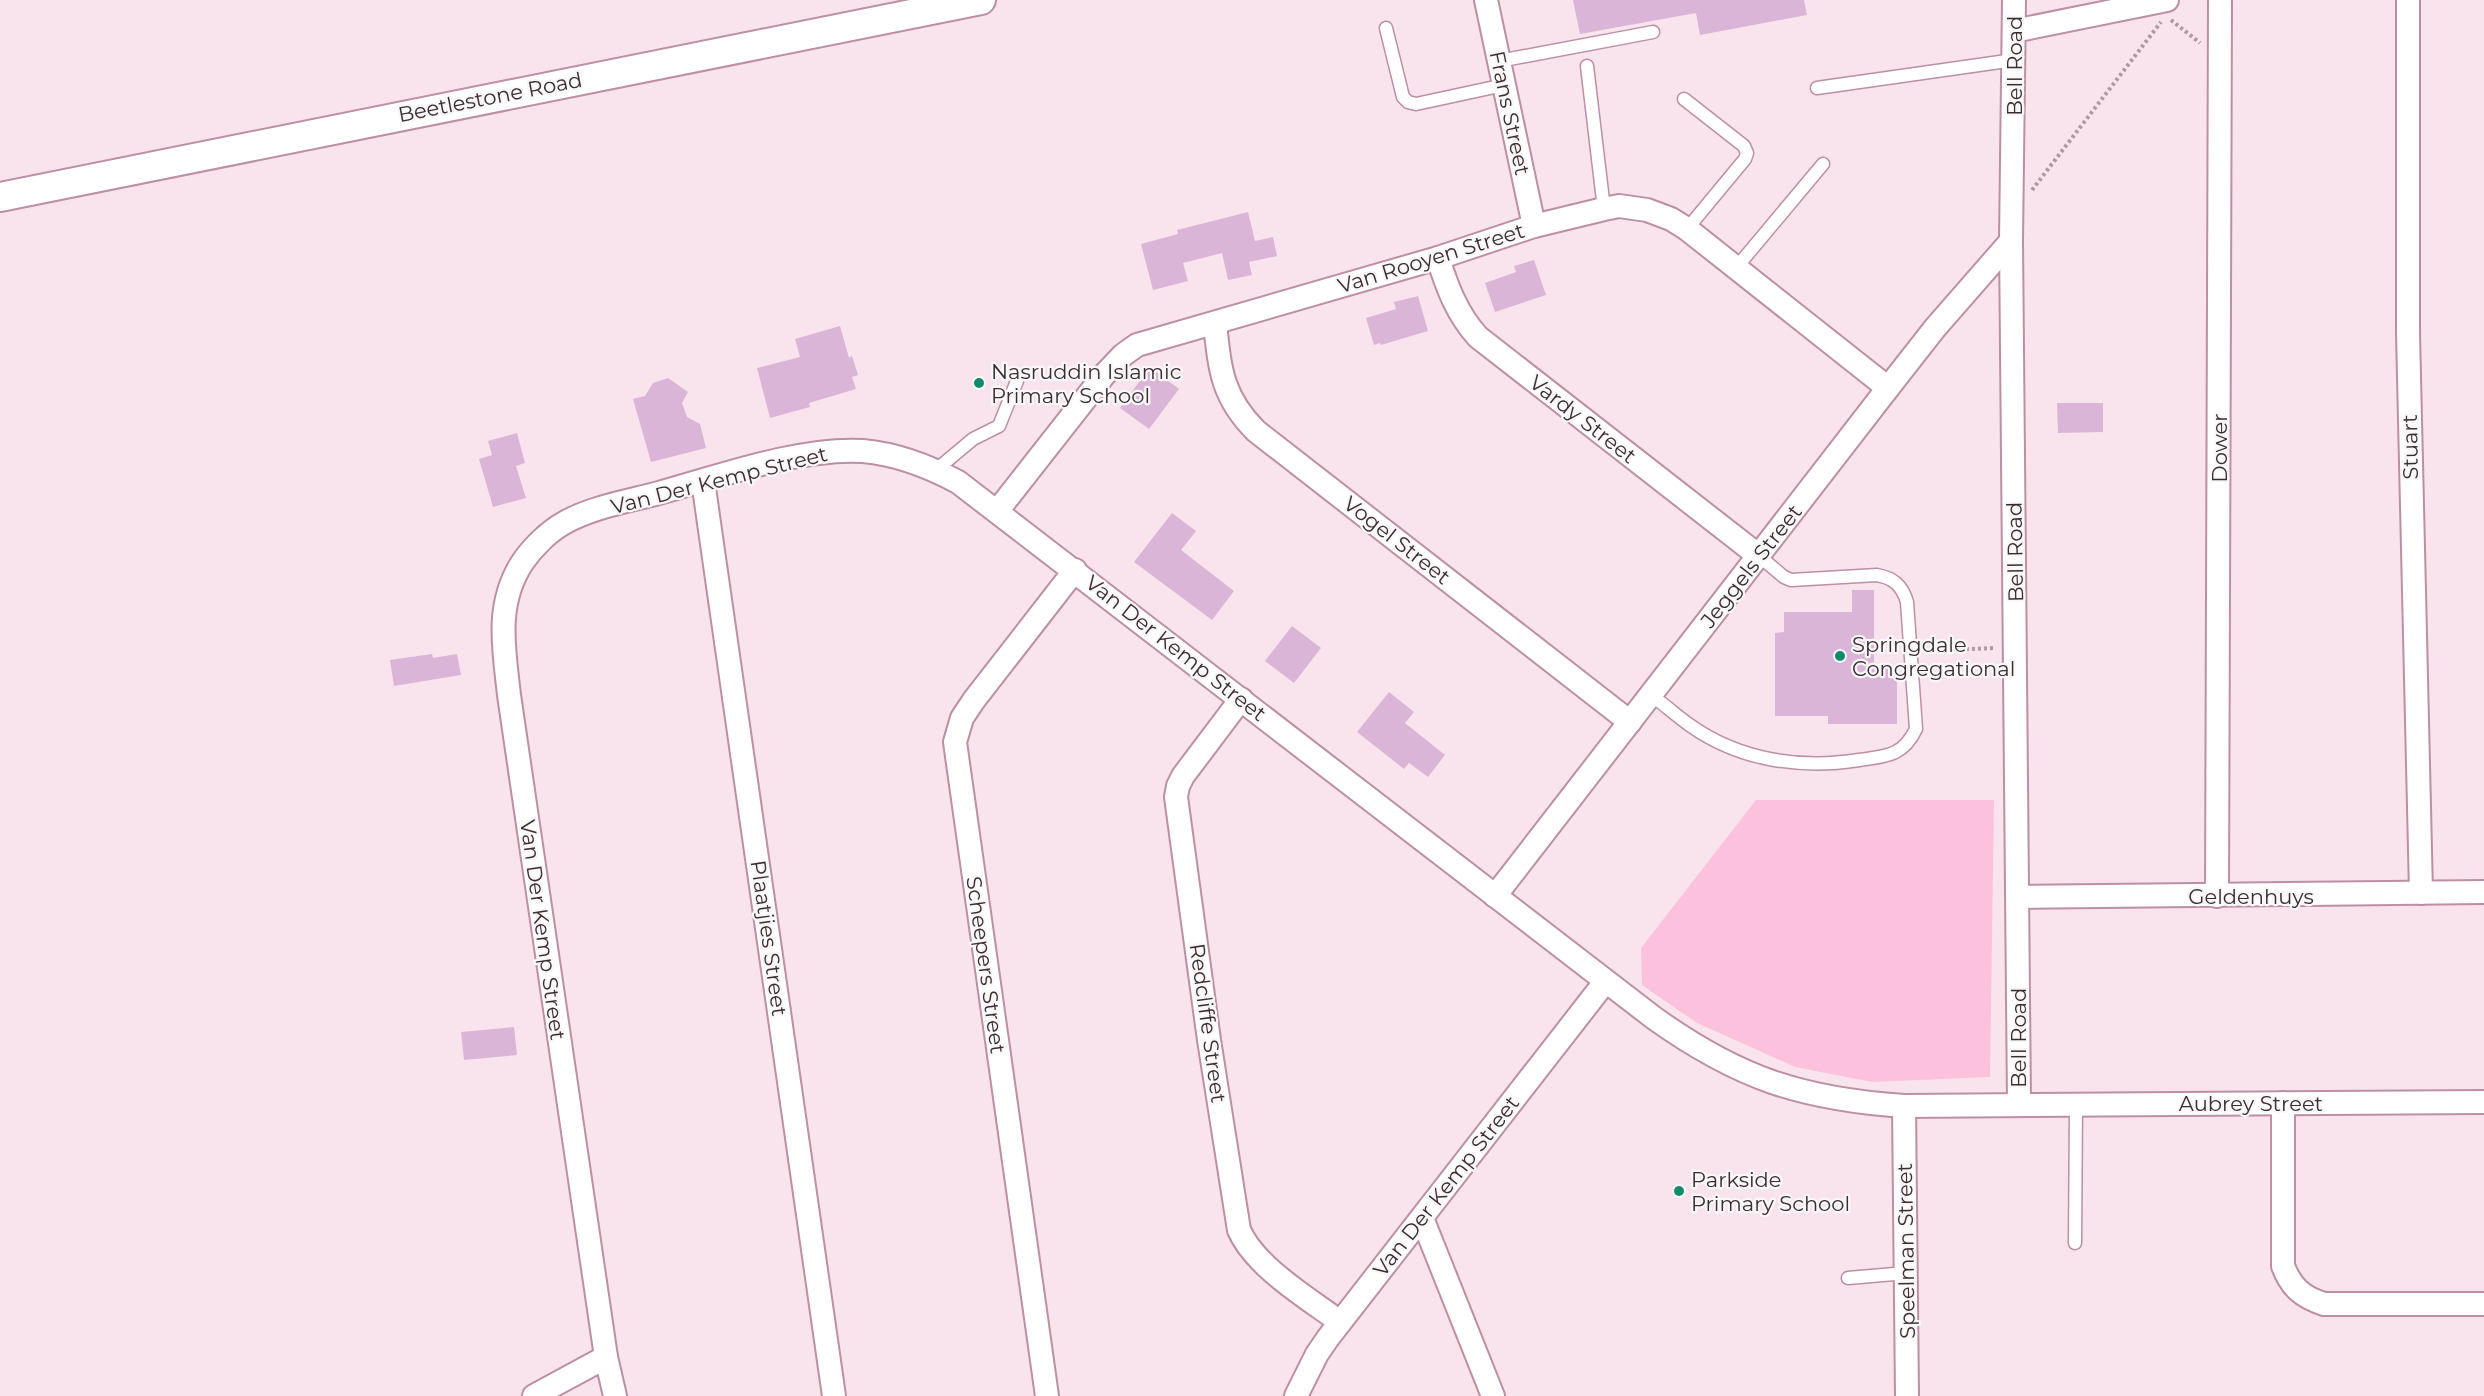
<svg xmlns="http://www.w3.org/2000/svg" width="2484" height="1396" font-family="Montserrat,sans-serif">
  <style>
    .green { fill: #fcc2dd }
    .building { fill: #dbb5d7 }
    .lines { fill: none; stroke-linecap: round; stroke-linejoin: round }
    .service-casing { stroke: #bd8fa4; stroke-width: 15 }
    .minor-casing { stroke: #bd8fa4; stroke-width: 26 }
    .tertiary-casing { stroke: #bd8fa4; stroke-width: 32 }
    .path { stroke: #ae99a2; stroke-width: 4; stroke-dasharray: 3 3; stroke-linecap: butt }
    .service { stroke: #fff; stroke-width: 12 }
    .minor { stroke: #fff; stroke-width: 22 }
    .tertiary { stroke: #fff; stroke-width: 28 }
    .poi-dot { fill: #148a6c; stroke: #f8f8f8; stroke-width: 2 }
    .labels { text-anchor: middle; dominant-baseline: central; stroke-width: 4.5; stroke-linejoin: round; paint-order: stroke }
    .street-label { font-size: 21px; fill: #3d2a33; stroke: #f8f8f8 }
    .poi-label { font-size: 21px; fill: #3d2a33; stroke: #f8f8f8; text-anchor: start }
  </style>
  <rect width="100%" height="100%" fill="#f9e4ed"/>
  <path class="green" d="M1756,800h238l-4,277 -118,5 -77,-15 -98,-44 -55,-38 -1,-37z"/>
  <g class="building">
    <path d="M1573,0h231l3,15 -107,20 -4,-22 -116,21z"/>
    <path d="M1248,212l7,29 18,-4 4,19 -28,6 3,13 -24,5 -6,-27 -39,10 5,18 -35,9 -12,-46 37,-10 -1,-4z"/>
    <path d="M1534,260l12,35 -51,17 -10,-29 31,-11 -2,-6z"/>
    <path d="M1418,296l10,35 -47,14 -1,-2 -6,2 -8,-27 30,-9 -2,-7z"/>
    <path d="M840,326l9,32 3,-2 6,19 -6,2 4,12 -47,14 1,4 -40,11 -13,-50 43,-11 -5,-18z"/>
    <path d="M1150,367l29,22 -30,40 -29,-21z"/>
    <path d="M668,378l20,14 -6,11 5,14 13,7 6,24 -55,14 -18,-63 12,-3 8,-13z"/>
    <path d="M2057,403h46v29l-45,1z"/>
    <path d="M517,433l8,30 -9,3 10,32 -33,9 -14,-48 13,-4 -4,-14z"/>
    <path d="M1172,513l24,18 -15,19 53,41 -22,29 -78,-58z"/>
    <path d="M1852,590h22v78h23v56h-69v-8h-53v-83l9,-1v-20h68z"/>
    <path d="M1292,626l29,22 -27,35 -29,-22z"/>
    <path d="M432,654l1,4 24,-4 4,21 -67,11 -4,-26z"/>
    <path d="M1389,692l25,20 -9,11 40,32 -17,22 -19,-14 -5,6 -47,-37z"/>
    <path d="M514,1027l3,28 -53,5 -3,-28z"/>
  </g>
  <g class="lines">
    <g class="service-casing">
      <g id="service">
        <path d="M1386,28l17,69 5,5 8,2 88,-19"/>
        <path d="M1499,61l154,-29"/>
        <path d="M1587,66l17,143"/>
        <path d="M1817,88l197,-28"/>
        <path d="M1684,99l60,47 3,7 -2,6 -58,70"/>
        <path d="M1736,268l87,-104"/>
        <path d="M936,470l37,-31 26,-13 18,-45"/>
        <path d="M1651,695c14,10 27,22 40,31 50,35 110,43 168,34 28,-4 44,-4 57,-31l-9,-127c-5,-17 -14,-24 -30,-27l-86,5 -7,-3 -25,-21"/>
        <path d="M2075,1243l1,-139"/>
        <path d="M1848,1278l58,-5"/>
      </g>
    </g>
    <g class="minor-casing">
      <g id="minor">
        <path d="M1486,0l48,226"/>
        <path d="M2014,0l-3,241 8,863"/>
        <path d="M2408,0v333l13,560"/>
        <path d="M2014,31l153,-31"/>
        <path d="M1438,258c9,29 19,56 40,79l281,219"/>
        <path d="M1215,324c5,46 7,73 41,107l374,291"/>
        <path d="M703,481l131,915"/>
        <path d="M998,510l106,-135 19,-20 14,-10 301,-87 96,-32 70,-17 15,-3 28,4 24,9 16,10 201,159"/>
        <path d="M1241,699l-58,77 -5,10 -2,11 33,243 30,190c16,37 70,69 101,92"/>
        <path d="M1495,896l393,-508 47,-60 76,-87"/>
        <path d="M2217,896l3,-896"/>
        <path d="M2018,897l466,-5"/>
        <path d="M2283,1103v163c8,21 19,31 41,38h160"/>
        <path d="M1904,1106l3,290"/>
        <path d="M1422,1218l71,178"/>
        <path d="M534,1396l72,-39"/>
        <path d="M615,1396l-9,-39 -97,-662c-5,-46 -14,-90 13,-132 10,-15 26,-31 42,-40 28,-16 65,-22 95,-30 61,-17 142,-46 204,-42 34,3 65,15 95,31l696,536c84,60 147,81 250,88l580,-4"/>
        <path d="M1047,1396l-92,-654 7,-24 12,-18 101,-130"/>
        <path d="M1296,1396l21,-42 11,-16 277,-356"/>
      </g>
    </g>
    <g class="tertiary-casing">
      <path id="tertiary" d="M0,197l981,-197"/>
    </g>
    <g class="path">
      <path d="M2171,20l29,23"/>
      <path d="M2032,190l129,-168"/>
      <path d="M1924,651l70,-3"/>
    </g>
    <use href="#service" class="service"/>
    <use href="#minor" class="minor"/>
    <use href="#tertiary" class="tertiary"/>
  </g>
  <g class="poi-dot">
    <circle cx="979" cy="383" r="6"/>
    <circle cx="1840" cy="656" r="6"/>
    <circle cx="1679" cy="1191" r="6"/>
  </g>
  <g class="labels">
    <g class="street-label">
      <text transform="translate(2014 66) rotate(-90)">Bell Road</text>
      <text transform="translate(490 97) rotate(-11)">Beetlestone Road</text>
      <text transform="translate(1510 113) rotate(78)">Frans Street</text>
      <text transform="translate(1431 258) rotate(-17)">Van Rooyen Street</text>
      <text transform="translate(1583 419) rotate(38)">Vardy Street</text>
      <text transform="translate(2410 447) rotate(-91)">Stuart</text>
      <text transform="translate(2219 448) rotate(-90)">Dower</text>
      <text transform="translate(719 480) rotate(-14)">Van Der Kemp Street</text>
      <text transform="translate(1397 540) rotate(38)">Vogel Street</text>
      <text transform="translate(2015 552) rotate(-91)">Bell Road</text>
      <text transform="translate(1751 566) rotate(-52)">Jeggels Street</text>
      <text transform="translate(1176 648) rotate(38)">Van Der Kemp Street</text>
      <text x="2251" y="896">Geldenhuys</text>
      <text transform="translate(543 930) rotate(82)">Van Der Kemp Street</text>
      <text transform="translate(769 938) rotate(82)">Plaatjies Street</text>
      <text transform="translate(986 965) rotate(82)">Scheepers Street</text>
      <text transform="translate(1208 1023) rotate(82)">Redcliffe Street</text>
      <text transform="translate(2018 1038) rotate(-90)">Bell Road</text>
      <text x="2251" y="1103">Aubrey Street</text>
      <text transform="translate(1446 1186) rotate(-52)">Van Der Kemp Street</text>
      <text transform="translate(1906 1251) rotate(-91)">Speelman Street</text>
    </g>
    <g class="poi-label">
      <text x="991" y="371">Nasruddin Islamic<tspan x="991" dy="24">Primary School</tspan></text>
      <text x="1852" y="644">Springdale<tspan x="1852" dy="24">Congregational</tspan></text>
      <text x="1691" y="1179">Parkside<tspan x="1691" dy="24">Primary School</tspan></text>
    </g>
  </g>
</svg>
